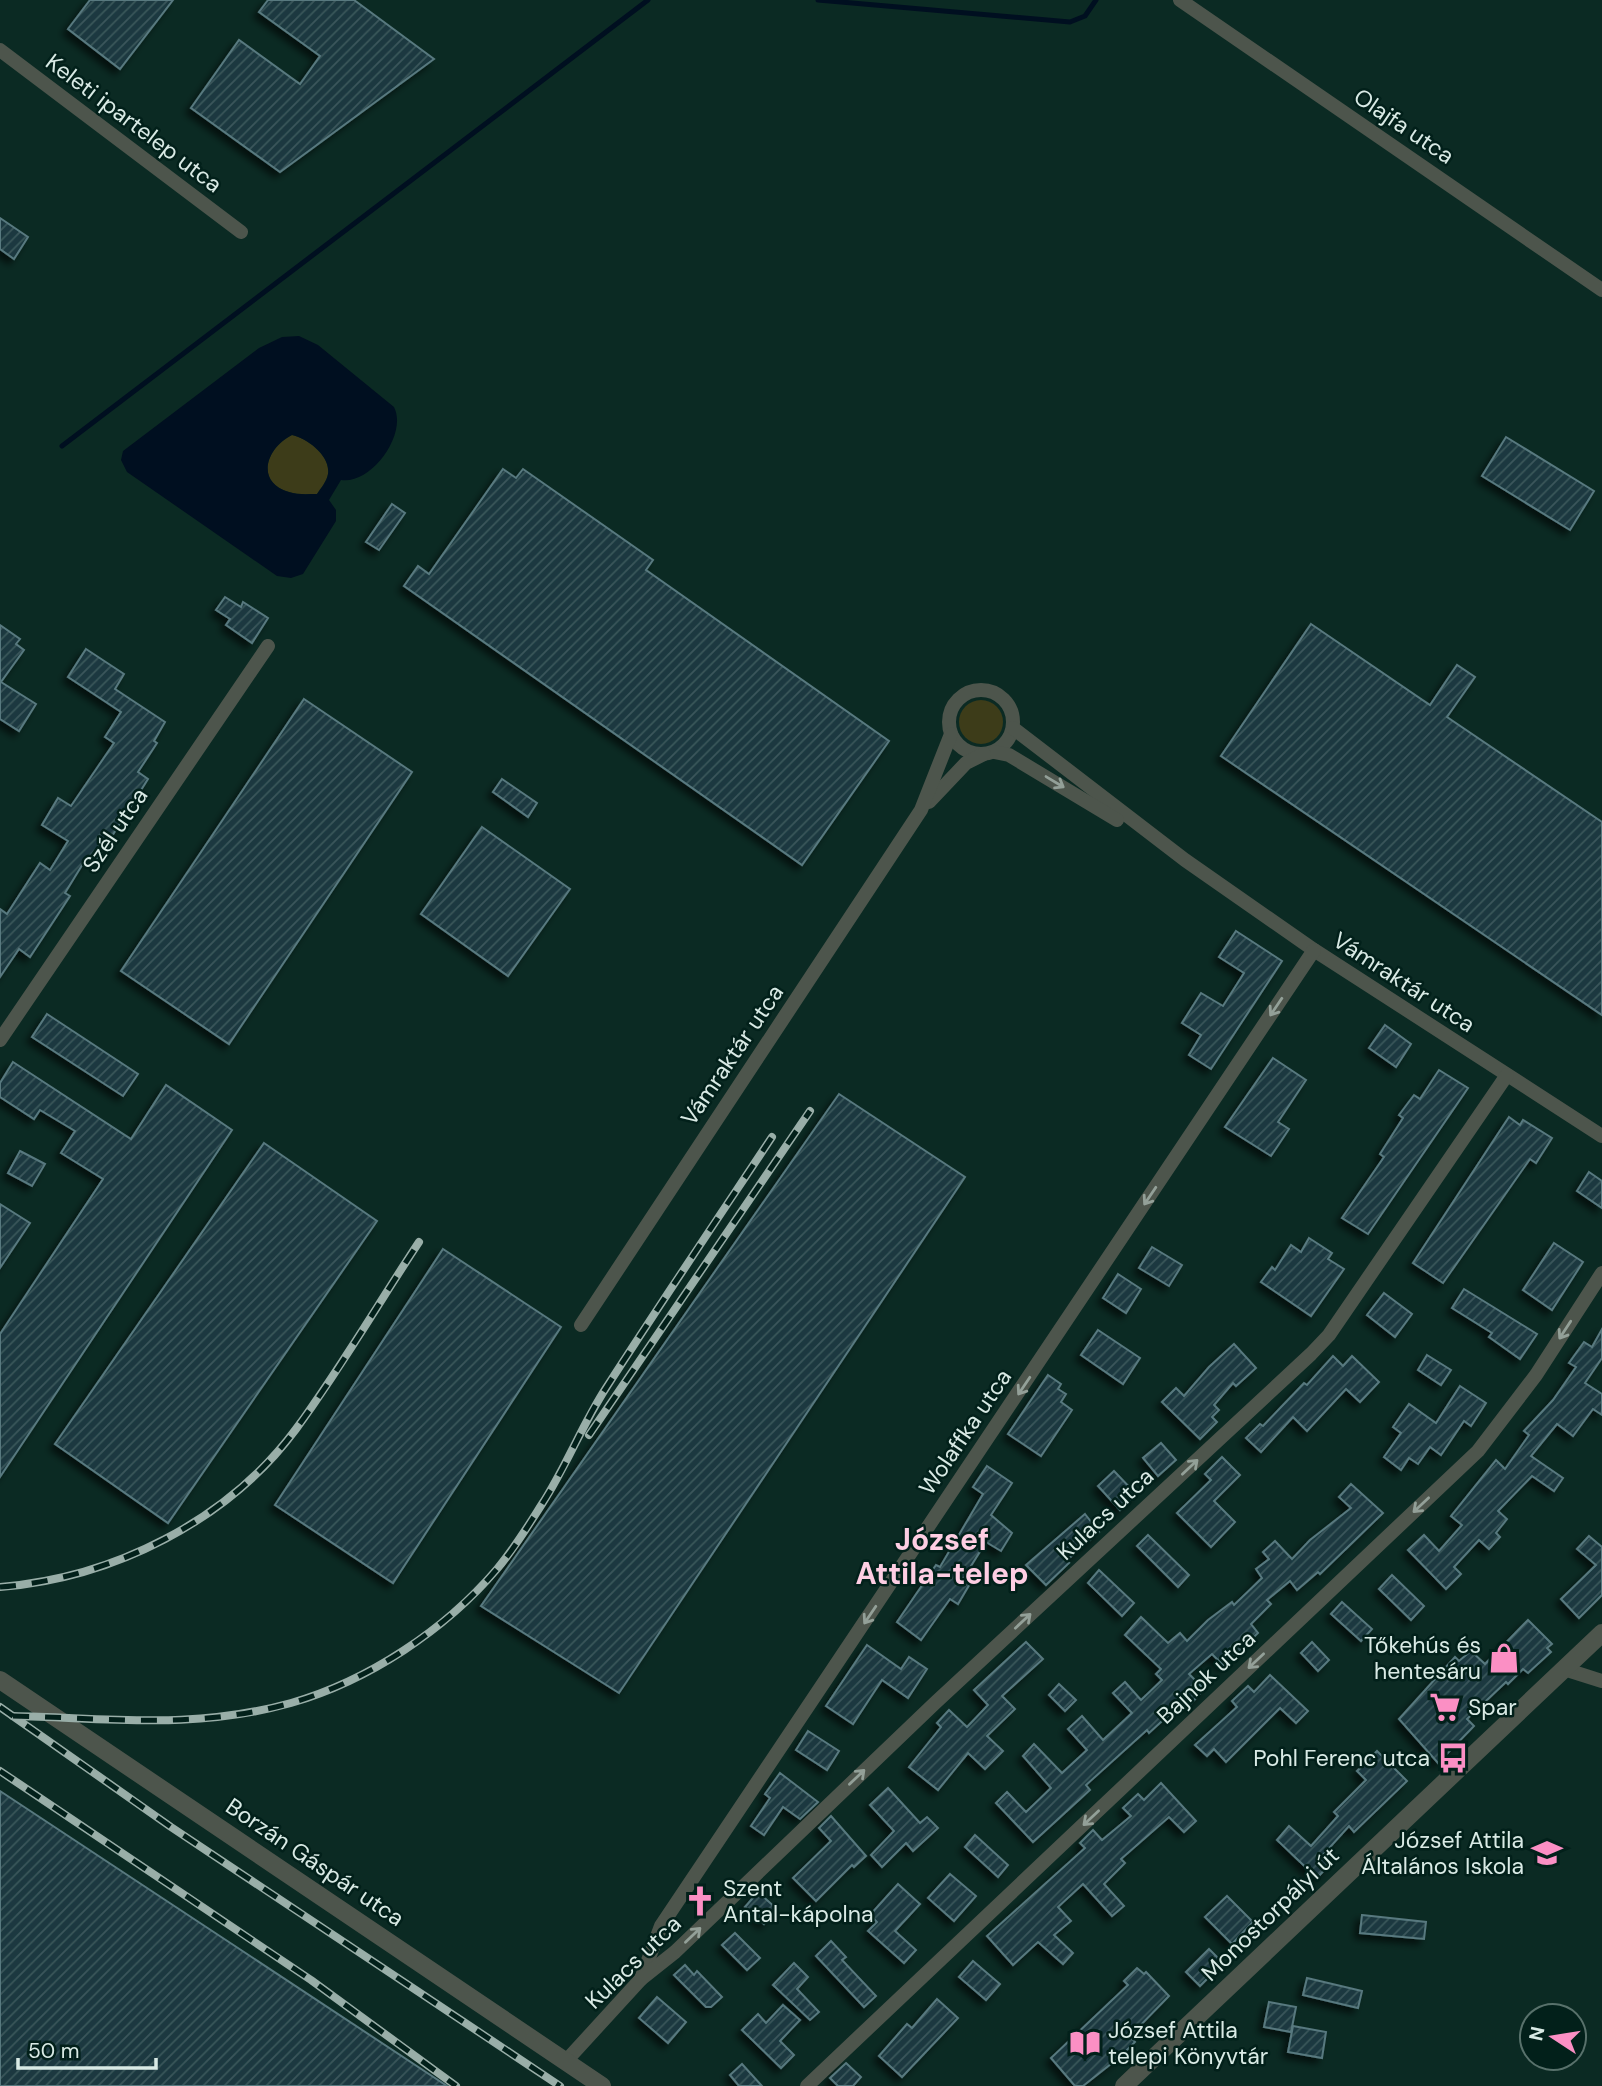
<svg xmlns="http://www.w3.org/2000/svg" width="1602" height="2086" font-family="'DM Sans',sans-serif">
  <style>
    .green { fill: #3d3c19 }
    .water { fill: #000f20; fill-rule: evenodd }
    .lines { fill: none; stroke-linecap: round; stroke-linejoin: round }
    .stream { stroke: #000f20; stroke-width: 5 }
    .building { fill: url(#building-hatch); stroke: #58797f; stroke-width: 2; filter: url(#shadow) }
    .minor { stroke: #4d554c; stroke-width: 14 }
    .tertiary { stroke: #4d554c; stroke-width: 18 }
    .rail-casing { stroke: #99aea8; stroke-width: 8 }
    .rail { stroke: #02201a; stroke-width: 5; stroke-dasharray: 16; stroke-linecap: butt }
    .oneway { stroke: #93a098 }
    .labels { text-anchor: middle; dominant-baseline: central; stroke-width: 5; stroke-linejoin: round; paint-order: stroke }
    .street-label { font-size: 23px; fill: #d9eae5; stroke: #02201a }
    .poi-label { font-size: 23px; fill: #d9eae5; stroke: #02201a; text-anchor: end }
    .district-label { font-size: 30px; font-weight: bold; fill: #fecee3; stroke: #02201a }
  </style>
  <defs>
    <pattern id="building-hatch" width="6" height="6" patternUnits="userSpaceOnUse" patternTransform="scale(1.75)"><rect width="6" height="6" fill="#1a393f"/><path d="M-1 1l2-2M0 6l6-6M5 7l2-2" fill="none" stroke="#3b565b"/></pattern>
    <filter id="shadow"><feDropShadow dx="-5" dy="5" stdDeviation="3.5" flood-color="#0009"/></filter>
  </defs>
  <rect width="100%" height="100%" fill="#0b2a23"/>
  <g class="green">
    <path d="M292,435c15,3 39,21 36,39 -1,7 -7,14 -11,20 -9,0 -20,1 -28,-2 -34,-10 -23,-44 3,-57z"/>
    <circle cx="981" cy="722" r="22"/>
  </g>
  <path class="water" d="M299,336l19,9 76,62c14,27 -23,78 -53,73l-12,20 7,10v11l-33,53 -12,4 -14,-2 -150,-104 -6,-12 2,-9 136,-103 23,-11zM292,435c15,3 39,21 36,39 -1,7 -7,14 -11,20 -9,0 -20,1 -28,-2 -34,-10 -23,-44 3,-57z"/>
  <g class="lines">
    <g class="stream">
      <path d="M818,0l252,22 15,-6 11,-16"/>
      <path d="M62,446l586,-446"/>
    </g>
  </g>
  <g class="building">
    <path d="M90,0h83l-53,69 -52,-40z"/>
    <path d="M268,0h86l80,59 -154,113 -89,-64 48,-68 61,44 20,-28 -61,-44z"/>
    <path d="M0,218l28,19 -14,22 -14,-10z"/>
    <path d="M1506,437l88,54 -24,39 -88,-54z"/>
    <path d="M503,469l13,9 7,-9 130,91 -7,10 243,171 -87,124 -398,-279 14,-20 11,8z"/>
    <path d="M392,504l13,9 -26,37 -13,-8z"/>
    <path d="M225,597l16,10 2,-5 25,16 -16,25 -26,-18 4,-6 -14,-9z"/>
    <path d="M1311,624l119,81 27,-40 18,12 -28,40 155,105v193l-381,-259z"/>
    <path d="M0,625l20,14 -4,5 8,6 -23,32 35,22 -17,27 -19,-12z"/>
    <path d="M86,649l38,25 -9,15 50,33 -11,19 3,2 -19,29 10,7 -51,81 -7,-4 -6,6 -19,31 5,3 -40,61 -11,-8 -19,28v-68l7,5 33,-51 10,7 18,-29 -26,-16 16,-27 13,8 43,-63 -9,-6 16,-25 -53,-35z"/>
    <path d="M304,699l108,73 -183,272 -108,-73z"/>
    <path d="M502,779l35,24 -9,14 -35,-25z"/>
    <path d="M482,827l88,62 -62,87 -87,-62z"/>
    <path d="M1236,931l46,30 -71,108 -22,-14 12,-20 -19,-12 19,-30 22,13 21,-33 -25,-16z"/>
    <path d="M47,1014l91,60 -15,22 -91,-59z"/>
    <path d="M1385,1025l26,19 -15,23 -27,-19z"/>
    <path d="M1273,1058l33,22 -28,42 11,7 -18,27 -46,-29z"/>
    <path d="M13,1062l118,77 35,-54 66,45 -232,347v-143l103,-155 -42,-26 14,-22 -35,-21 -6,9 -34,-22v-14z"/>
    <path d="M1439,1070l29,18 -100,146 -26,-16 42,-61 -4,-3 23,-36 -4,-3 15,-20 6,4z"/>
    <path d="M839,1094l126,83 -346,516 -138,-87z"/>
    <path d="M1509,1117l11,8 3,-5 29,18 -16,25 -6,-4 -87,124 -30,-20z"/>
    <path d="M264,1143l113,78 -209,302 -113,-79z"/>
    <path d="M20,1151l25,13 -13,22 -24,-13z"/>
    <path d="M1589,1172l13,9v27l-25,-17z"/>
    <path d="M0,1204l30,19 -30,45z"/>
    <path d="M1309,1238l23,15 -4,6 16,10 -33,47 -50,-34 11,-15 3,3 16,-25 10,7z"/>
    <path d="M1554,1243l29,19 -31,48 -29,-20z"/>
    <path d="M1152,1247l30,18 -13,21 -30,-18z"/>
    <path d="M443,1249l118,78 -168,256 -118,-78z"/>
    <path d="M1118,1274l23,15 -15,24 -23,-15z"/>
    <path d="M1464,1289l73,45 -17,25 -31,-22 3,-4 -40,-25z"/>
    <path d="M1384,1293l28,21 -17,23 -28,-22z"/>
    <path d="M1602,1329v29l-17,25 17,11v21l-9,-6 -20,27 -16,-12 -26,32 32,22 -9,13 -22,-15 -34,35 9,8 -11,14 4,4 -11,12 -10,-9 -25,27 7,7 -15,15 -38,-39 16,-15 15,16 23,-26 -11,-9 45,-56 9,9 24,-34 -5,-4 29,-31 23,-33 -7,-4 15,-21 8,5z"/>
    <path d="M1098,1330l42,28 -17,26 -42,-29z"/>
    <path d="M1234,1344l22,24 -20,18 -3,-3 -19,22 5,5 -7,7 5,5 -17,17 -38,-37 14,-14 8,8 25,-29z"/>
    <path d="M1427,1355l24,15 -10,15 -23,-15z"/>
    <path d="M1333,1356l10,10 9,-10 27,26 -19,20 -14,-13 -39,42 -14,-14 -32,35 -15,-14 14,-14 3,2 41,-43 3,2z"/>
    <path d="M1048,1375l13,9 -3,5 8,5 -5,8 11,8 -31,46 -33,-22z"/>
    <path d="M1460,1386l26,17 -15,23 -7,-5 -23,34 -11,-8 -12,17 -9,-6 -8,12 -17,-13 17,-24 -8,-6 16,-23 27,19z"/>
    <path d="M1161,1443l15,17 -18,16 -15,-18z"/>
    <path d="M1222,1457l18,18 -26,26 21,21 -24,25 -34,-34 34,-33 -6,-6z"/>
    <path d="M987,1466l25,17 -21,32 21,18 -11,18 -15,-9 -15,24 7,4 -20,34 -8,-5 -29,41 -24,-18 39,-57 4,2 43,-73 -10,-7z"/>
    <path d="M1114,1471l22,23 -16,16 -22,-24z"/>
    <path d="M1351,1484l32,29 -63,61 -2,-2 -21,18 -7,-9 -23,19 4,4 -20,20 7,9 -34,33 -12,-12 -23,20 15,15 -15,17 -5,-5 -35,32 -2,-3 -61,55 4,5 -57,52 -37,-39 11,-11 19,20 25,-24 -28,-32 11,-12 28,29 25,-23 -19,-21 14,-13 21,24 29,-27 -19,-20 12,-11 16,18 21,-20 -6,-6 5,-5 -36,-34 16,-18 27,26 12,-10 7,8 21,-21 24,-18 2,3 28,-27 -6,-9 13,-10 -6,-7 12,-11 17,18 18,-19 41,-32 -12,-11z"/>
    <path d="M1085,1514l14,18 -33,29 3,2 -23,22 -20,-20z"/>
    <path d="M1148,1535l41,40 -11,12 -41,-41z"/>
    <path d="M1589,1536l13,11v48l-23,23 -18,-19 35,-34 -19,-16z"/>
    <path d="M1099,1570l35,33 -12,13 -34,-33z"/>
    <path d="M1392,1575l32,31 -13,14 -32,-31z"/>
    <path d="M1342,1602l30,27 -11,12 -30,-27z"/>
    <path d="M1528,1620l24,24 -5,4 4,4 -23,21 -5,-4 -15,15 -2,-2 -39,37 7,7 -36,37 -39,-44 56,-62 4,4 12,-10 14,13z"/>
    <path d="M1026,1642l17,17 -41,37 13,13 -28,27 16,15 -18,18 -17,-16 -30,37 -29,-23 32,-40 -4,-4 12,-13 18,17 21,-22 -14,-15z"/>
    <path d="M1312,1642l17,18 -11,11 -17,-18z"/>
    <path d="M867,1645l34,24 8,-12 18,12 -19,29 -26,-18 -29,44 -27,-18z"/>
    <path d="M1270,1675l38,36 -12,12 -16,-15 -54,54 -12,-13 -7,7 -12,-11 42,-38 -5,-6 16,-15 6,6z"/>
    <path d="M1059,1684l17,16 -11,11 -16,-16z"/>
    <path d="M808,1731l31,20 -12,19 -31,-20z"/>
    <path d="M1377,1751l30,30 -53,51 -5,-6 -27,30 8,8 -13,14 -40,-38 12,-14 22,20 27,-30 -4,-4 32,-32 -9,-9z"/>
    <path d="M780,1773l38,29 -18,17 -17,-12 -19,28 -13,-9 19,-28 -5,-4z"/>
    <path d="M1161,1783l35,38 -12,11 -15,-15 -48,42 4,4 -21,21 20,22 -12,10 -29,-32 -25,23 13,14 -17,14 19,18 -10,11 -25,-22 -25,23 -26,-29 98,-88 -5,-5 13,-13 9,10 29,-24 -8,-8 15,-14 6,6z"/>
    <path d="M888,1788l32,35 7,-6 11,11 -25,23 -7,-8 -24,24 -11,-12 23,-24 -24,-26z"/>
    <path d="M0,1791l447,295h-447z"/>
    <path d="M831,1816l35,40 -12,11 -2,-2 -36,36 -23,-23 38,-37 -12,-13z"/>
    <path d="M975,1835l33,30 -10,12 -33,-30z"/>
    <path d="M950,1874l26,22 -22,25 -26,-23z"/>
    <path d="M898,1884l22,20 -25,27 21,19 -12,13 -36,-32 9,-9 -7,-7z"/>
    <path d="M758,1892l19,17 -13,15 -19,-17z"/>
    <path d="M1227,1896l26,26 -21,22 -27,-27z"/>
    <path d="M1362,1915l64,7 -2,17 -64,-6z"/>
    <path d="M735,1933l25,25 -13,12 -25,-25z"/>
    <path d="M831,1941l15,16 -4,3 34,36 -12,11 -48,-51z"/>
    <path d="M1209,1949l14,14 -23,23 -14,-14z"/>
    <path d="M973,1961l27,23 -14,16 -27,-23z"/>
    <path d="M794,1963l14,14 -11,12 22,23 -9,8 -37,-35z"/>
    <path d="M685,1965l9,10 3,-4 25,26 -11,10h-5l-32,-32z"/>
    <path d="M1137,1968l7,6 2,-2 23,24 -39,40 5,6 -14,14 -38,30h-8l-24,-28 77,-73 -4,-4z"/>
    <path d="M1307,1978l55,13 -4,17 -55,-13z"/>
    <path d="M657,1997l29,25 -18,21 -29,-25z"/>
    <path d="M937,1999l21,19 -56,59 -23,-21 28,-32 5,4z"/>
    <path d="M1269,2002l27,5 -5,25 -27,-5z"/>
    <path d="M783,2005l17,15 -20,21 14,14 -13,13 -39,-38 16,-16 8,9z"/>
    <path d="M1293,2026l33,6 -4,26 -34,-6z"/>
    <path d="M846,2063l15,14 -8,9h-15l-8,-8z"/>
    <path d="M742,2064l20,22h-23l-9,-11z"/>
  </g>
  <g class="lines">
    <g class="minor">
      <path d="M1180,0l422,290"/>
      <path d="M0,50l241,182"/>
      <circle cx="981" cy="722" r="32"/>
      <path d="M1013,728l172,132 129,90 288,186"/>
      <path d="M994,752l15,3 108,65"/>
      <path d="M929,802l37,-39 18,-9"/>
      <path d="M0,1040l268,-394"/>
      <path d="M581,1325l340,-515 30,-76"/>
      <path d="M1564,1669l38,12"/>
      <path d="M641,1979l20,-53 653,-976"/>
      <path d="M566,2061l75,-82 34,-27 260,-249 376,-349 18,-19 178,-260"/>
      <path d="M807,2086l671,-635 58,-76 66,-102"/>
    </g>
    <g class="tertiary">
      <path d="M0,1680l602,406"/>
      <path d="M1124,2086l478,-453"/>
    </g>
    <g class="rail-casing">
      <g id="rail">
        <path d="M589,1435l221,-324"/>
        <path d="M0,1587c113,-9 228,-66 296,-158 44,-60 82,-125 123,-187"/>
        <path d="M0,1707l171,120 389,259"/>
        <path d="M13,1716c98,2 181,14 278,-13 77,-22 154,-73 206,-134 17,-20 31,-43 45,-65 24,-37 40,-79 64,-116 54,-84 110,-167 166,-251"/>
        <path d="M0,1771l311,209 145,106"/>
      </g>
    </g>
    <use href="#rail" class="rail"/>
  </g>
  <defs><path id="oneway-shaft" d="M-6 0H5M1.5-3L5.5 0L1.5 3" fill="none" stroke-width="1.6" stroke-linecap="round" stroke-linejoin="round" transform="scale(1.75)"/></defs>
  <g class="oneway">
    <use href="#oneway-shaft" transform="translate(1055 782) rotate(31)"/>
    <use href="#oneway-shaft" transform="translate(1276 1007) rotate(124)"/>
    <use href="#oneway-shaft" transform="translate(1150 1196) rotate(124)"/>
    <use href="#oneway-shaft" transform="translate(1565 1330) rotate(123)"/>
    <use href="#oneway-shaft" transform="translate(1024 1386) rotate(124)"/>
    <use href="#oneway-shaft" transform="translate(1190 1467) rotate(-43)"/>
    <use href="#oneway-shaft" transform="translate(1421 1505) rotate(137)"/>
    <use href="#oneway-shaft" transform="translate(870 1615) rotate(124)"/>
    <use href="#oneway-shaft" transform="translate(1023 1621) rotate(-43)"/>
    <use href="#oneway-shaft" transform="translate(1256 1661) rotate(137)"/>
    <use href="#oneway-shaft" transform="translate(857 1777) rotate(-44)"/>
    <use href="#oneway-shaft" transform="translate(1091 1818) rotate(137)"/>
    <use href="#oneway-shaft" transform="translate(693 1935) rotate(-44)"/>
  </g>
  <defs>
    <g id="shop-bare" transform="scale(2.415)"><path d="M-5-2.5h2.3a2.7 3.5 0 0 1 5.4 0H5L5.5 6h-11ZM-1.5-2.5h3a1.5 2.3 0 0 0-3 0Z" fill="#fb8fc4" stroke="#02201a" stroke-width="2.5" paint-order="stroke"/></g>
    <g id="supermarket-bare" transform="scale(2.415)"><path d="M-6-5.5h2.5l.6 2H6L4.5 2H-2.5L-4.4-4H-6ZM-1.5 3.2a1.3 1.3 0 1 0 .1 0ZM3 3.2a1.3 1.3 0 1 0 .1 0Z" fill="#fb8fc4" stroke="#02201a" stroke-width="2.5" paint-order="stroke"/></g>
    <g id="bus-bare" transform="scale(2.415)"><path d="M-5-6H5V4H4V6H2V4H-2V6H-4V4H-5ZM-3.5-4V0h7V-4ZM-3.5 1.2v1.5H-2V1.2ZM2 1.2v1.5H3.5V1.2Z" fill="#fb8fc4" stroke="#02201a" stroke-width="2.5" paint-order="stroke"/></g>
    <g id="school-bare" transform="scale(2.415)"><path d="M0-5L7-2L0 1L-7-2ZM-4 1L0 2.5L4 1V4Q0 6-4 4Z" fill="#fb8fc4" stroke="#02201a" stroke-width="2.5" paint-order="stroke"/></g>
    <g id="church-bare" transform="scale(2.415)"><path d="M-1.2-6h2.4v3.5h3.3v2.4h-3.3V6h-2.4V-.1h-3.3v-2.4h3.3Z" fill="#fb8fc4" stroke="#02201a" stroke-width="2.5" paint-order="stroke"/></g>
    <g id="library-bare" transform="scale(2.415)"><path d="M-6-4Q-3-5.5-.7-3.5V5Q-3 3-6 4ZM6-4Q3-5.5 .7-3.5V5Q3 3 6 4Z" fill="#fb8fc4" stroke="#02201a" stroke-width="2.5" paint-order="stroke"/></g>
  </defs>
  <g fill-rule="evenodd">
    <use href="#shop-bare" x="1504" y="1658"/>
    <use href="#supermarket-bare" x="1445" y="1707"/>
    <use href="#bus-bare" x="1453" y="1758"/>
    <use href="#school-bare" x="1547" y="1853"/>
    <use href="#church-bare" x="700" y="1901"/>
    <use href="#library-bare" x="1085" y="2043"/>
  </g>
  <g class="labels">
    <g class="street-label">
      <text transform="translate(134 123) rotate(37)">Keleti ipartelep utca</text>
      <text transform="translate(1404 126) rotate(34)">Olajfa utca</text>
      <text transform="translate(115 830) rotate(-56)">Szél utca</text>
      <text transform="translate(1404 982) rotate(33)">Vámraktár utca</text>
      <text transform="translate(732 1055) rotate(-56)">Vámraktár utca</text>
      <text transform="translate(965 1432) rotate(-56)">Wolaffka utca</text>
      <text transform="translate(1105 1514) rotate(-43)">Kulacs utca</text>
      <text transform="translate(1206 1677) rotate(-43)">Bajnok utca</text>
      <text transform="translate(315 1862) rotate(34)">Borzán Gáspár utca</text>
      <text transform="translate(1270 1914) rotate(-44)">Monostorpályi út</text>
      <text transform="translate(633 1962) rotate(-44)">Kulacs utca</text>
    </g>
    <g class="poi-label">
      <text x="1481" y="1645">Tőkehús és<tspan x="1481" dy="26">hentesáru</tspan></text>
      <text x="1468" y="1707" text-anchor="start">Spar</text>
      <text x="1430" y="1758">Pohl Ferenc utca</text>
      <text x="1524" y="1840">József Attila<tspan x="1524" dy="26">Általános Iskola</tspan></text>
      <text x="723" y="1888" text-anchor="start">Szent<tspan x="723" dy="26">Antal-kápolna</tspan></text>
      <text x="1108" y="2030" text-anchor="start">József Attila<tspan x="1108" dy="26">telepi Könyvtár</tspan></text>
    </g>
    <g class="district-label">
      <text x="942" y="1539">József<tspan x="942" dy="34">Attila-telep</tspan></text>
    </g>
  </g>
  <g transform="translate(1553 2037) rotate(282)"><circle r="33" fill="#02201a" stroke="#58716b" stroke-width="2"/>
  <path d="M0-5L12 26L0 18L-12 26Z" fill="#fb8fc4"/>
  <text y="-10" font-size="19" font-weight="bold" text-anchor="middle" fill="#d9eae5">N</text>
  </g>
  <path d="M18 2058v10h138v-10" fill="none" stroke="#d9eae5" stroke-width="3.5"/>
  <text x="28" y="2058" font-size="21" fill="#d9eae5" stroke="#02201a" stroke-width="5" paint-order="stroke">50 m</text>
</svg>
